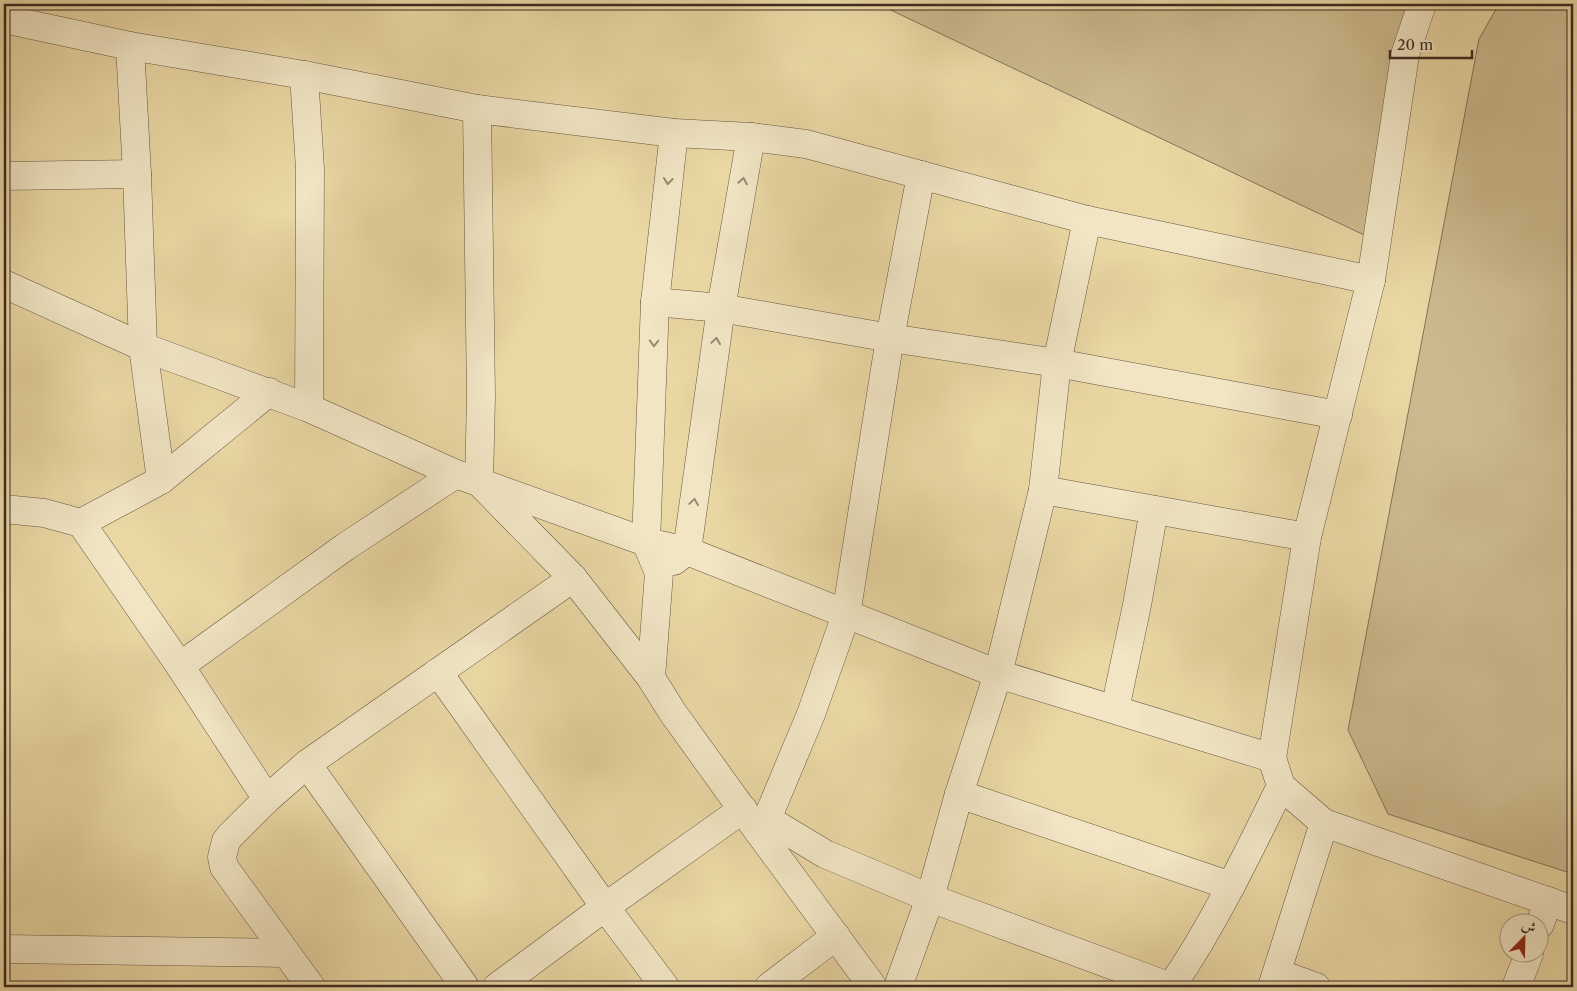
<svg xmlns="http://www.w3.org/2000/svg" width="1577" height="991" font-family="'Libre Caslon Text',Amiri,serif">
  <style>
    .green { fill: #ccba8e; stroke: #847258 }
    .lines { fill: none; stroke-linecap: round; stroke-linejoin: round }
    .minor-casing { stroke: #685642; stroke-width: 29 }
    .minor { stroke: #f1e5c4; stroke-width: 28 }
    .oneway { stroke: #978873 }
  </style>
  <rect width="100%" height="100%" fill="#e9d7a4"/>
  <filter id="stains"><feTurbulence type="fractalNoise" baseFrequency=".004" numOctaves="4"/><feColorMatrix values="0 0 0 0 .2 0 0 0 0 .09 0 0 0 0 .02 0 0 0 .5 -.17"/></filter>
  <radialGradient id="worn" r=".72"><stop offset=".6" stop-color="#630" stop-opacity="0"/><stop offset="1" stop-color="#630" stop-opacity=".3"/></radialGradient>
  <g class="green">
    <path d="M878,4h532l-27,240z"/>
    <path d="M1499,4h74v870l-185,-60 -40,-84 131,-691z"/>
  </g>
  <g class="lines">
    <g class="minor-casing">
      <g id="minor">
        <path d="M1422,4l-17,51 -34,225 -64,257 -35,221 9,28 43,37 249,87"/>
        <path d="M4,19l126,27 174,29 173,34 197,24 77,4 55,7 281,76 284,60"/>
        <path d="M130,46l7,128 6,173 18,133"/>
        <path d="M304,75l6,94 -1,239"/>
        <path d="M477,109l4,288 -2,85 94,96 78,100 22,35 85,118 115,156"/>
        <path d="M4,176l133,-2"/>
        <path d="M4,284l139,63 166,61 147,66 190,68 41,9 311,123 274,84"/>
        <path d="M655,302l66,6 169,30 167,25 281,52"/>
        <path d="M1043,490l264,47"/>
        <path d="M4,509l40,4 37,10 99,143 87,133"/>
        <path d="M81,523l80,-43 108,-88"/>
        <path d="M674,561l13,-10 34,-243 30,-171"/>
        <path d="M180,666l165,-119 111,-73"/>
        <path d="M438,672l167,235 60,80"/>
        <path d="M651,678l8,-105 -13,-31 9,-240 19,-169"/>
        <path d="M1115,709l22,-104 17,-95"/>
        <path d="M307,764l158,223"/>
        <path d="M959,794l272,92"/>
        <path d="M767,819l58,35 105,44 241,89"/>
        <path d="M758,831l9,-12 44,-105 35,-99 44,-277 31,-163"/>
        <path d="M1540,924l8,-23"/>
        <path d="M4,949l282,4"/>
        <path d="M1277,973l39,14"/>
        <path d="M311,987l-87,-120 -2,-10 4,-16 4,-5 37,-37 40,-35 266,-186"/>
        <path d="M497,987l108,-80 138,-98"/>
        <path d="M769,987l67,-51"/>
        <path d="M898,987l32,-89 29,-104 39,-120 45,-184 14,-127 30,-143"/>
        <path d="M1171,987c43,-63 76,-132 110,-201"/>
        <path d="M1272,987l52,-164"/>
        <path d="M1516,987l13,-33"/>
      </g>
    </g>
    <use href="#minor" class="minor"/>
  </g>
  <defs><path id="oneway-chevron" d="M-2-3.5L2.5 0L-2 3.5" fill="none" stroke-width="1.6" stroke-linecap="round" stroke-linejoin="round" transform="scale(1.25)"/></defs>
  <g class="oneway">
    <use href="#oneway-chevron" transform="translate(668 181) rotate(96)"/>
    <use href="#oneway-chevron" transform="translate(743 181) rotate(-80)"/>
    <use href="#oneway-chevron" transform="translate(716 341) rotate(-82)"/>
    <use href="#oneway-chevron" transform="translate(654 343) rotate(92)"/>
    <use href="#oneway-chevron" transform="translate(694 502) rotate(-82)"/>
  </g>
  <rect width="1577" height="991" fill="none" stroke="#e9d7a4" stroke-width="20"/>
  <rect x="5" y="5" width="1567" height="981" fill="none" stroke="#3d2b22" stroke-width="2.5"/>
  <rect x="10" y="10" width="1557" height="971" fill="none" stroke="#3d2b22"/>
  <g transform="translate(1524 938) rotate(23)"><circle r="24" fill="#f1e5c4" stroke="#a99b83"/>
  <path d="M0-4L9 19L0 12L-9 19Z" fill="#8f2418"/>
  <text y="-8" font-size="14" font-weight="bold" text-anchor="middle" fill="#3d2b22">ش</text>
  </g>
  <path d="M1390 50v8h82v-8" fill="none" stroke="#3d2b22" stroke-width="2.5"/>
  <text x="1397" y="50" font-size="15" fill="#3d2b22" stroke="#f1e5c4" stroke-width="4" paint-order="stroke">20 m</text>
  <rect width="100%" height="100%" filter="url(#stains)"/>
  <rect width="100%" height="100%" fill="url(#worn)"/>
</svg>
